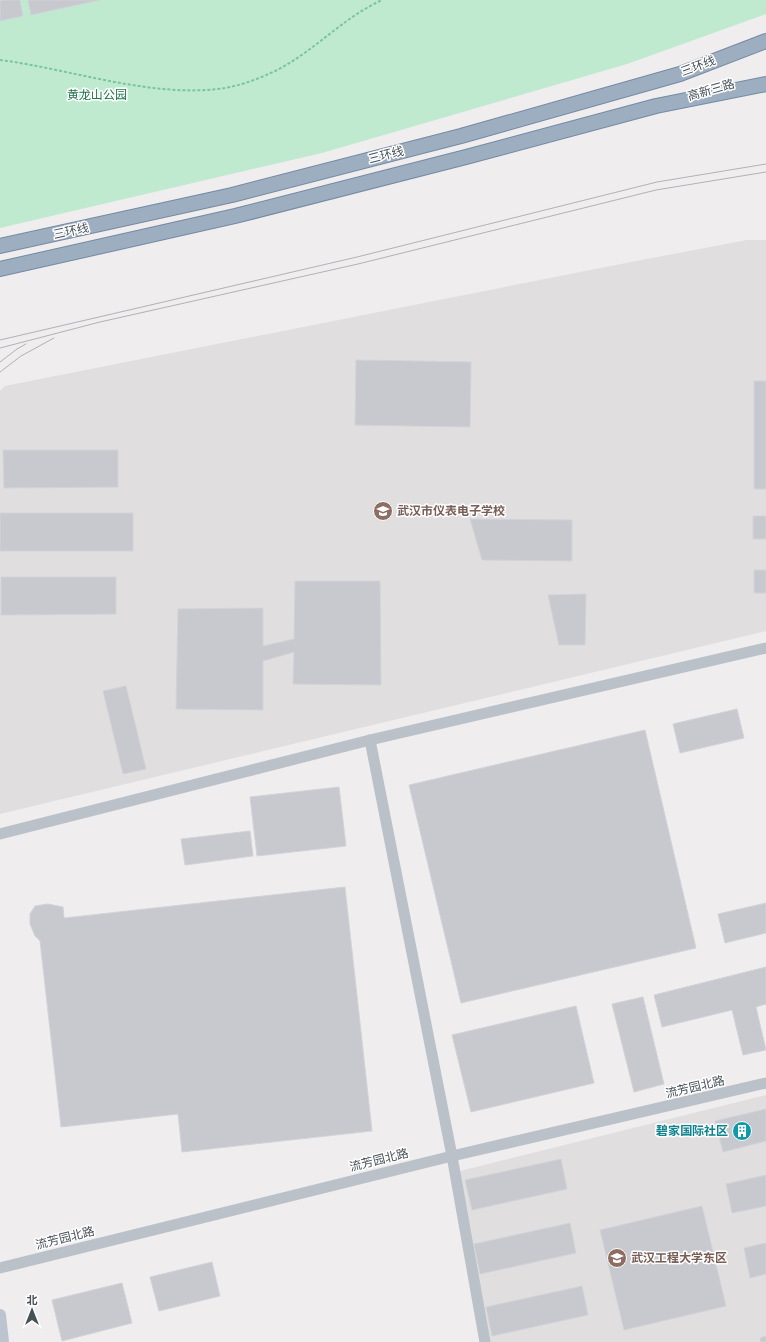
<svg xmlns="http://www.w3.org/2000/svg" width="766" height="1342" font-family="Karla,'Noto Sans SC',sans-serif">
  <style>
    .education { fill: #e0dede }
    .green { fill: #bfead0 }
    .building { fill: #c7c9cf; stroke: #d2d3d8 }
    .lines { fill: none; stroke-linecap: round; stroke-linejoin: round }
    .trunk-casing { stroke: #748aa3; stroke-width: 16 }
    .path { stroke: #7ac4a1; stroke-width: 2; stroke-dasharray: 3 2; stroke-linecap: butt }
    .tertiary { stroke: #bac1c8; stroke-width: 11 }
    .secondary { stroke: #bcc5cf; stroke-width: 12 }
    .trunk { stroke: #9caec0; stroke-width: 14 }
    .tram { stroke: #b0b2b7; stroke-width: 1 }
    .labels { text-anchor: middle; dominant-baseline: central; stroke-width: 3; stroke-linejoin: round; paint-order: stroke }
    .street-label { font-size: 12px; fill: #475058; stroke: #fff }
    .park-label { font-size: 12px; fill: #1f724a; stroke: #fff }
    .education-label { font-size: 12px; font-weight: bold; fill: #785e54; stroke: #fff; text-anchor: start }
    .culture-label { font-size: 12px; font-weight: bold; fill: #0d838f; stroke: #fff; text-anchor: end }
  </style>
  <rect width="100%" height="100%" fill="#efeded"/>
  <g class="education">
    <path d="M747,240h19v391l-766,183v-423l5,-5 626,-124z"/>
    <path d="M766,1095v247h-280l-34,-169z"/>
  </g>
  <path class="green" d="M0,0h766v14l-139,50 -305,89 -322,75z"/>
  <g class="building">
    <path d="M3,0h17l3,16 -23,5v-20z"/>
    <path d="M28,0h72l-69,15z"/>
    <path d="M356,360l115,2 -1,65 -115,-2z"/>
    <rect x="754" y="381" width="12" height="108"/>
    <path d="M3,450h115v37l-114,1z"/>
    <rect x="0" y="513" width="133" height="38"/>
    <rect x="753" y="516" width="13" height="23"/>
    <path d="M470,519l102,1v41l-90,-1z"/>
    <rect x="754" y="570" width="12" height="23"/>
    <path d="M1,577h115v37l-115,1z"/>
    <path d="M295,581h85l1,104 -88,-1 1,-32 -31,9v49l-87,-1 2,-100 85,-1v38l31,-7z"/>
    <path d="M586,594l-1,51h-26l-11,-50z"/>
    <path d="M126,686l20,83 -23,5 -20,-83z"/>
    <path d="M737,709l7,29 -64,15 -7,-29z"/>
    <path d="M645,730l51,218 -235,55 -52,-218z"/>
    <path d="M339,787l7,59 -89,10 -7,-59z"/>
    <path d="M250,831l3,25 -68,9 -4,-26z"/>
    <path d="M345,887l27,244 -190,21 -4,-38 -117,13 -21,-186 -5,-5 -5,-12v-10l5,-8 13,-2 15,3 1,11z"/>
    <path d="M766,903v30l-41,10 -7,-29z"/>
    <path d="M766,967v37l-10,3 10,43 -23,5 -11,-45 -70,17 -8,-32z"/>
    <path d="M643,997l21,87 -30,8 -22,-88z"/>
    <path d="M576,1006l18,77 -123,29 -19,-77z"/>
    <path d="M766,1109v32l-43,11 -8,-31z"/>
    <path d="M561,1159l6,30 -95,21 -7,-30z"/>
    <path d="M766,1175v31l-34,7 -6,-29z"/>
    <path d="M702,1206l24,100 -102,24 -24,-100z"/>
    <path d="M570,1223l6,30 -96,21 -6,-30z"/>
    <path d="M766,1243v31l-16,4 -6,-30z"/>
    <path d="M212,1262l8,34 -61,15 -9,-34z"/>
    <path d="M122,1283l10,40 -70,18 -10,-41z"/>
    <path d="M582,1286l6,29 -96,21 -6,-29z"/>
    <path d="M766,1336v6h-5l-1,-4z"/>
  </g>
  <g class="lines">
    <g class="trunk-casing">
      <g id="trunk">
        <path d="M0,246l232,-51 229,-59 219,-62 86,-33"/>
        <path d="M0,269l235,-53 231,-59 190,-51 110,-22"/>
      </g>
    </g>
    <path class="path" d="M0,60c71,9 153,39 225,28 17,-3 33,-9 48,-16 40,-19 69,-54 109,-72"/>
    <g class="tertiary">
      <path d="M370,740l82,416 33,186"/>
      <path d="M0,834l370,-94 396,-92"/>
      <path d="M0,1268l452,-112 314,-73"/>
    </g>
    <path class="secondary" d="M0,1315l3,27"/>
    <use href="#trunk" class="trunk"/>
    <g class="tram">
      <path d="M0,340l357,-83 300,-75 109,-18"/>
      <path d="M0,348l100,-26 258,-58 298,-74 110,-18"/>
      <path d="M0,362l17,-13 9,-5"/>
      <path d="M0,372l21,-16 33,-18"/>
    </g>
  </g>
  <defs>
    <g id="university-disc" transform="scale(1)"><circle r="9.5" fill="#8d6e63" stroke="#fff"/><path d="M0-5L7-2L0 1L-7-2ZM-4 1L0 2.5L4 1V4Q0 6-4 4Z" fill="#fff"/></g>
    <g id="building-disc" transform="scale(1)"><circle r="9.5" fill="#0f9aa8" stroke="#fff"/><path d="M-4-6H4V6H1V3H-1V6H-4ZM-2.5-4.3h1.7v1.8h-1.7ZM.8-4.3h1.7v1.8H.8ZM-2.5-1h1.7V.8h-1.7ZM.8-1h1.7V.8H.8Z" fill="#fff"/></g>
  </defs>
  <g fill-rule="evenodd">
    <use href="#university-disc" x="383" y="511"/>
    <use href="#building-disc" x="742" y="1131"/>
    <use href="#university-disc" x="617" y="1258"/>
  </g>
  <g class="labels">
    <g class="street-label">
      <text transform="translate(698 66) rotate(-20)">三环线</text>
      <text transform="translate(711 90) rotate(-16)">高新三路</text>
      <text transform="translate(386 155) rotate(-14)">三环线</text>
      <text transform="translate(71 231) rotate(-12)">三环线</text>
      <text transform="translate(695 1087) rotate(-13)">流芳园北路</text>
      <text transform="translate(379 1160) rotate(-14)">流芳园北路</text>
      <text transform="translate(65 1238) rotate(-14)">流芳园北路</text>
    </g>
    <g class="park-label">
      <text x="97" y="95">黄龙山公园</text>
    </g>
    <g class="education-label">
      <text x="397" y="511">武汉市仪表电子学校</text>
      <text x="631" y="1258">武汉工程大学东区</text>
    </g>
    <g class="culture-label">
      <text x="728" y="1131">碧家国际社区</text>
    </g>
  </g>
  <g transform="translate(32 1310)" stroke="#ffffff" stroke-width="3" paint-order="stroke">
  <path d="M0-3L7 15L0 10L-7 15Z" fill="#475058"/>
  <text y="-6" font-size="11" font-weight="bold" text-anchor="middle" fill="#475058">北</text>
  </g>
</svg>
